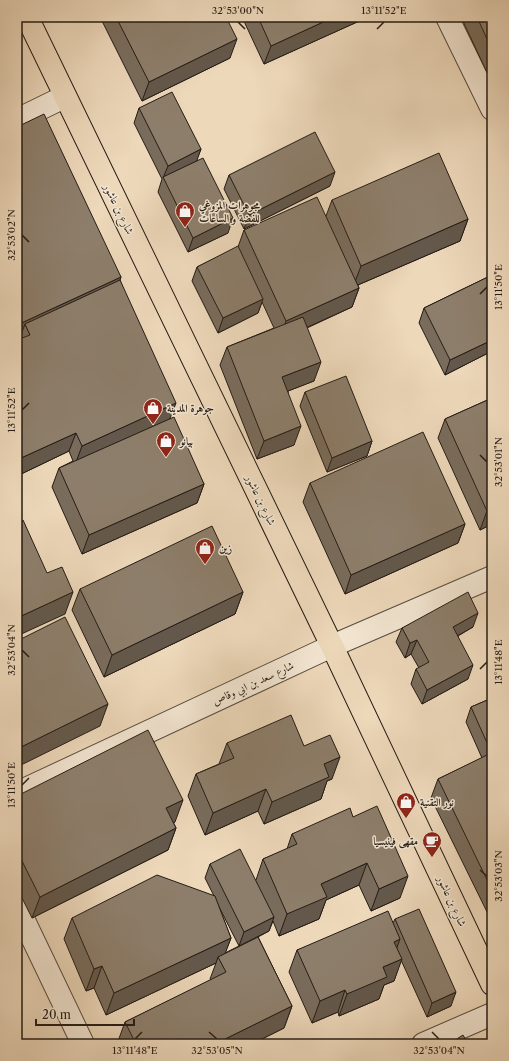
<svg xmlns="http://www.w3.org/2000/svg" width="509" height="1061" font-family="'Libre Caslon Text',Amiri,serif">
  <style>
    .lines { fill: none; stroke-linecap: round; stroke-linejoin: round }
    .minor-casing { stroke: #574b3e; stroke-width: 24 }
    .major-casing { stroke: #251c15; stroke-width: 24 }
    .minor { stroke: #f3e6d2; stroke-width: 22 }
    .major { stroke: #edd8ba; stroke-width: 22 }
    .wall { fill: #796c5c; stroke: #251c15; fill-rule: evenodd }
    .shaded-wall { fill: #63584b; stroke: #251c15 }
    .building { fill: #8d7e6b; stroke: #251c15 }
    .ticks { fill: none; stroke: #251c15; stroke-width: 1.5 }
    .labels { text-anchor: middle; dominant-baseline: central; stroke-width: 3; stroke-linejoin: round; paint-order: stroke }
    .poi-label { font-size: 11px; font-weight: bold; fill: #251c15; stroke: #f3e6d2; text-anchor: start }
    .street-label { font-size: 11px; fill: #251c15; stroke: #f3e6d2 }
    .neatline { fill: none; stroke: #251c15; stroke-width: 1.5 }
    .ticks-label { font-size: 10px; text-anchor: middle; fill: #251c15 }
  </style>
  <rect width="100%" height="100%" fill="#edd8ba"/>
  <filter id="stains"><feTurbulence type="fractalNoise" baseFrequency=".005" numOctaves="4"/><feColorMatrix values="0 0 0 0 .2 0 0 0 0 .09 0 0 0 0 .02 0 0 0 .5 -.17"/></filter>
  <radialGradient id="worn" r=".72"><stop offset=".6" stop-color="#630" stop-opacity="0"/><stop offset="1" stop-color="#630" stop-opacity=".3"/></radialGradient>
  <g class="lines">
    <g class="minor-casing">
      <g id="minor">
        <path d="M447,17l45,92"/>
        <path d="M17,120l47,-23"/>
        <path d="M17,793l315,-147 160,-69"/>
        <path d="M17,906l66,138"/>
        <path d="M423,1044l69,-30"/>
      </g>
    </g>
    <g class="major-casing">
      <path id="major" d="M27,17l305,629 160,338"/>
    </g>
    <use href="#minor" class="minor"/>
    <use href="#major" class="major"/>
  </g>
  <g class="wall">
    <path d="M100,17h126l4,41 -88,43z"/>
    <path d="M242,17h124v1l-102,46z"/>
    <path d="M461,17h31v61l-2,1z"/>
    <path d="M139,108l62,41 -5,12 32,72 -40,19 -30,-60 4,-13 -28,-56z"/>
    <path d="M17,127l104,150 -1,3 50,139 34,65 -7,19 -115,51 -30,-67 7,-19 14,-7 -4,-10 -52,25z"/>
    <path d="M229,175l101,11 -86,43 -20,-40z"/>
    <path d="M332,200l136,19 -8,22 -102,44 1,3 -7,19 -45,21 7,53 -26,10 6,54 -37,14 -37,-94 7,-18 47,-19 -12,-26 -4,11 -40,20 -26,-52 5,-14 41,-20 6,-17 82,-14z"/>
    <path d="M492,275v76l-47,24 -26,-52 5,-15z"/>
    <path d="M305,392l67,49 -5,15 -40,16 -27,-66z"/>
    <path d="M492,398v126l-12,6 -42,-92 7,-19z"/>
    <path d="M310,483l155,41 -7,19 -113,51 -42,-92z"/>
    <path d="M80,589l163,3 -8,22 -131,63 -32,-67z"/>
    <path d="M473,627l-15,9 10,43 -46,25 -11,-20 5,-15 3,-1 -8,-14 -6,4 -9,-16 6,-14z"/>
    <path d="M492,698v219l-2,1 -59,-120 7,-19 44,-21 -16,-36 5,-15z"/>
    <path d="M227,743l77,3 28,33 -5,2 -6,18 -57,25 -6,-13 -53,24 -17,-39 8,-22 23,-10z"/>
    <path d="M17,796l158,26h-2l3,6 -8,22 -136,68 -15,-30z"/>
    <path d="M353,817l47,81 -29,13 -12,-26 -33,15 -7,19 -40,17 -6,-15 -4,10 -11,6 34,69 -8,22 -32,16h-135l8,-22 86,-42 -1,-1 6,-16 -110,52 -12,-27 -8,3 -22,-52 8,-21 142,-22 -9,-18 5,-14 46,16 7,-21 24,-10 5,-15zM218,905l21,41 -14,7 6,-15z"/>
    <path d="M395,919l56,87 -24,11 -26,-57 -7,21 -10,4 -5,14 -40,17 -1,-4 -26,11 -23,-51 8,-22 96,-27z"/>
  </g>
  <g class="shaded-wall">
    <path d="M334,17h32v1l-102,46 7,-18z"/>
    <path d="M237,39l-7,19 -88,43 7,-19z"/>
    <path d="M492,72v6l-2,1z"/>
    <path d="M201,149l-5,14 -33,15 5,-12z"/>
    <path d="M335,172l-5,14 -86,43 5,-14z"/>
    <path d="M233,218l-5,15 -40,19 5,-14z"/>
    <path d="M468,219l-8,22 -107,46 8,-21z"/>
    <path d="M121,277l-8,22 -83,36 -5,-11 -7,19 -1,1v-19z"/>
    <path d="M359,288l-7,19 -73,33 7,-19z"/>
    <path d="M263,299l-5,14 -40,20 5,-15z"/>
    <path d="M492,340v11l-47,24 5,-15z"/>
    <path d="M321,362l-7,19 -39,15 7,-19z"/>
    <path d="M176,403l-7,18 -94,44 7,-19z"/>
    <path d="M301,426l-7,19 -37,14 7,-18z"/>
    <path d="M76,433l-7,18 -52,25v-7l4,-11z"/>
    <path d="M372,441l-5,15 -40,16 5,-14z"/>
    <path d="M204,484l-7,19 -115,51 7,-19z"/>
    <path d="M492,508v16l-12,6 7,-19z"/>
    <path d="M465,524l-7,19 -113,51 6,-19z"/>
    <path d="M73,592l-8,22 -48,22v-18z"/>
    <path d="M243,592l-8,22 -131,63 8,-22z"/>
    <path d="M478,613l-5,14 -25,14 5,-14z"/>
    <path d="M417,640l-6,14 -6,4 5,-15z"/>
    <path d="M473,665l-5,14 -46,25 5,-14z"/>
    <path d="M108,704l-8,22 -83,41v-18z"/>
    <path d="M340,757l-8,22 -5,2 -6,18 -57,25 8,-22 52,-38z"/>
    <path d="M266,789l-8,22 -53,24 8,-22z"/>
    <path d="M183,800l-8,22 -17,8 8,-22z"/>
    <path d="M176,828l-8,22 -136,68 8,-21z"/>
    <path d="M367,863l-8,22 -33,15 -7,19 -40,17 8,-22 34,-30z"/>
    <path d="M408,876l-8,22 -29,13 8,-22z"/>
    <path d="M492,911v6l-2,1z"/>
    <path d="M274,917l-5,14 -30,15 5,-14z"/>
    <path d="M231,938l-8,21 -5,-2 -2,6 -110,52 8,-22z"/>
    <path d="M400,939l-8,22 2,-19z"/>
    <path d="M402,959l-8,22 -10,4 -5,14 -40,17 8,-22 36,-27z"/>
    <path d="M102,966l-8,22 -8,3 8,-22z"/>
    <path d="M345,990l-7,22 -26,11 8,-22z"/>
    <path d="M456,992l-5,14 -24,11 5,-14z"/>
    <path d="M292,1006l-8,22 -32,16h-37z"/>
    <path d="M20,1039l-1,5h-2v-3z"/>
  </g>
  <g class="building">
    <path d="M116,17h110l11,22 -88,43z"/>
    <path d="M258,17h76l-63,29z"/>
    <path d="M477,17h15v33z"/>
    <path d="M172,92l29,57 -33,17 -29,-58z"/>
    <path d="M44,114l77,163 -104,48v-198z"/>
    <path d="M315,132l20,40 -86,43 -20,-40z"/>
    <path d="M439,153l29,66 -107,47 -29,-66z"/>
    <path d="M203,158l30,60 -40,20 -30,-61z"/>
    <path d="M317,197l42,91 -73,33 -42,-91z"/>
    <path d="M238,246l25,53 -40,19 -26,-51z"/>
    <path d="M492,275v65l-42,20 -26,-52z"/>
    <path d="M120,280l56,123 -94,43 -6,-13 -55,25 -4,-8v-110l13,-5 -5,-11z"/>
    <path d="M303,317l18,45 -39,15 19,49 -37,15 -37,-94z"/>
    <path d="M346,376l26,65 -40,17 -27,-66z"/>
    <path d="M492,398v110l-5,3 -42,-92z"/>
    <path d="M174,417l30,67 -115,51 -30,-67z"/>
    <path d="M423,432l42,92 -114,51 -41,-92z"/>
    <path d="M23,520l24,53 15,-6 11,25 -56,26v-96z"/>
    <path d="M212,526l31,66 -131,63 -32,-66z"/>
    <path d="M468,592l10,21 -25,14 20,38 -46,25 -11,-21 13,-7 -12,-22 -7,3 -8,-15z"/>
    <path d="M65,617l43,87 -91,45v-75l2,-1 -2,-4v-28z"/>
    <path d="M492,698v56l-21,-47z"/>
    <path d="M291,715l13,31 26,-11 10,22 -16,7 5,13 -57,25 -6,-13 -53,24 -17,-39 38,-16 -7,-15z"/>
    <path d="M148,730l35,70 -17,8 10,20 -136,69 -23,-46v-55z"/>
    <path d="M487,755l5,10v125l-54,-111z"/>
    <path d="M377,806l31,70 -29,13 -12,-26 -46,21 6,13 -40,17 -24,-55 34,-15 -5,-10 58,-26 3,9z"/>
    <path d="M240,849l34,68 -30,15 -34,-68z"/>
    <path d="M157,875l58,21 16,42 -117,55 -12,-27 -8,3 -22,-51z"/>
    <path d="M419,909l37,83 -24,11 -37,-84z"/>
    <path d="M388,911l12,28 -6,3 8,17 -19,8 4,10 -40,17 -2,-4 -25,11 -23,-51z"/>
    <path d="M258,937l34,69 -77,38h-79l-11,-22 101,-50 -8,-15z"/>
    <path d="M17,1033l3,6 -3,2z"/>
    <path d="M463,1035l5,9h-19z"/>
  </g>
  <path class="ticks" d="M238,22l7,7M377,29l7,-7M22,235l7,7M480,294l7,-7M22,410l7,-7M480,455l7,7M22,650l7,7M480,669l7,-7M22,785l7,-7M480,870l7,6M209,1032l8,7M432,1032l7,7M135,1039l7,-7"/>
  <defs>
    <g id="shop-pin" transform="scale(1)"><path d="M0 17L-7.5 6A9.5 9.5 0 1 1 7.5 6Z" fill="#8f2418" stroke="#f3e6d2"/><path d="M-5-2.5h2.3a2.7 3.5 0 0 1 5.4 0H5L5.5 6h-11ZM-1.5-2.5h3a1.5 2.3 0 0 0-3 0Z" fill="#fff"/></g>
    <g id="cafe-pin" transform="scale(1)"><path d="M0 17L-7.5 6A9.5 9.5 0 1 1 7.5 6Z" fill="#8f2418" stroke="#f3e6d2"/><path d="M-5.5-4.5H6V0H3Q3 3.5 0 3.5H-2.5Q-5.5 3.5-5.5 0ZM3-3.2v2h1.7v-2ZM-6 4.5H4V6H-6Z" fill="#fff"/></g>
  </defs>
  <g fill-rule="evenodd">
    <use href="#shop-pin" x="185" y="211"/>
    <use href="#shop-pin" x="153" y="408"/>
    <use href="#shop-pin" x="166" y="441"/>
    <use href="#shop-pin" x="205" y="548"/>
    <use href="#shop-pin" x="406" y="802"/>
    <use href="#cafe-pin" x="432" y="841"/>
  </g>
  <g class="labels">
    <g class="poi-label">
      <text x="199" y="205">مجوهرات المزوغي<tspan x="199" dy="13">للفضة و الساعات</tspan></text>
      <text x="167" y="408">جوهرة المدينة</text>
      <text x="180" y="441">بيانو</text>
      <text x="219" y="548">زين</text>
      <text x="420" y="802">نور التقنية</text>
      <text x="418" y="841" text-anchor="end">مقهى فينيسيا</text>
    </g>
    <g class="street-label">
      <text transform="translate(119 209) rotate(64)">شارع بن عاشور</text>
      <text transform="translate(261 500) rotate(64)">شارع بن عاشور</text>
      <text transform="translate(253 683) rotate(-25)">شارع سعد بن ابي وقاص</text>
      <text transform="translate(452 901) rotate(65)">شارع بن عاشور</text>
    </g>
  </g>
  <rect width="509" height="1061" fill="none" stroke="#edd8ba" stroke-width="44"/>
  <path d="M36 1019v6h98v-6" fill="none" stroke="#251c15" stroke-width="2"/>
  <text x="42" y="1019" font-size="12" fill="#251c15" stroke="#f3e6d2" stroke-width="3" paint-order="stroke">20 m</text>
  <rect x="22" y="22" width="465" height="1017" class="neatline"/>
  <g class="ticks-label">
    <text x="238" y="14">32°53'00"N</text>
    <text x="384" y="14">13°11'52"E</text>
    <text transform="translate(11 235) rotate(-90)" y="4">32°53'02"N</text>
    <text transform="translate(498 287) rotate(-90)" y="4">13°11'50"E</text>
    <text transform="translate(11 410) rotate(-90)" y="4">13°11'52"E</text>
    <text transform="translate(498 462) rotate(-90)" y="4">32°53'01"N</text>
    <text transform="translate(11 650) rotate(-90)" y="4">32°53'04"N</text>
    <text transform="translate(498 662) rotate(-90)" y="4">13°11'48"E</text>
    <text transform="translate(11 785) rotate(-90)" y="4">13°11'50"E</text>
    <text transform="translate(498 876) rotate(-90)" y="4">32°53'03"N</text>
    <text x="135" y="1054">13°11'48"E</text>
    <text x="217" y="1054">32°53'05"N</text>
    <text x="439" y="1054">32°53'04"N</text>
  </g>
  <rect width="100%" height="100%" filter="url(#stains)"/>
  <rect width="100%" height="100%" fill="url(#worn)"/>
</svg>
